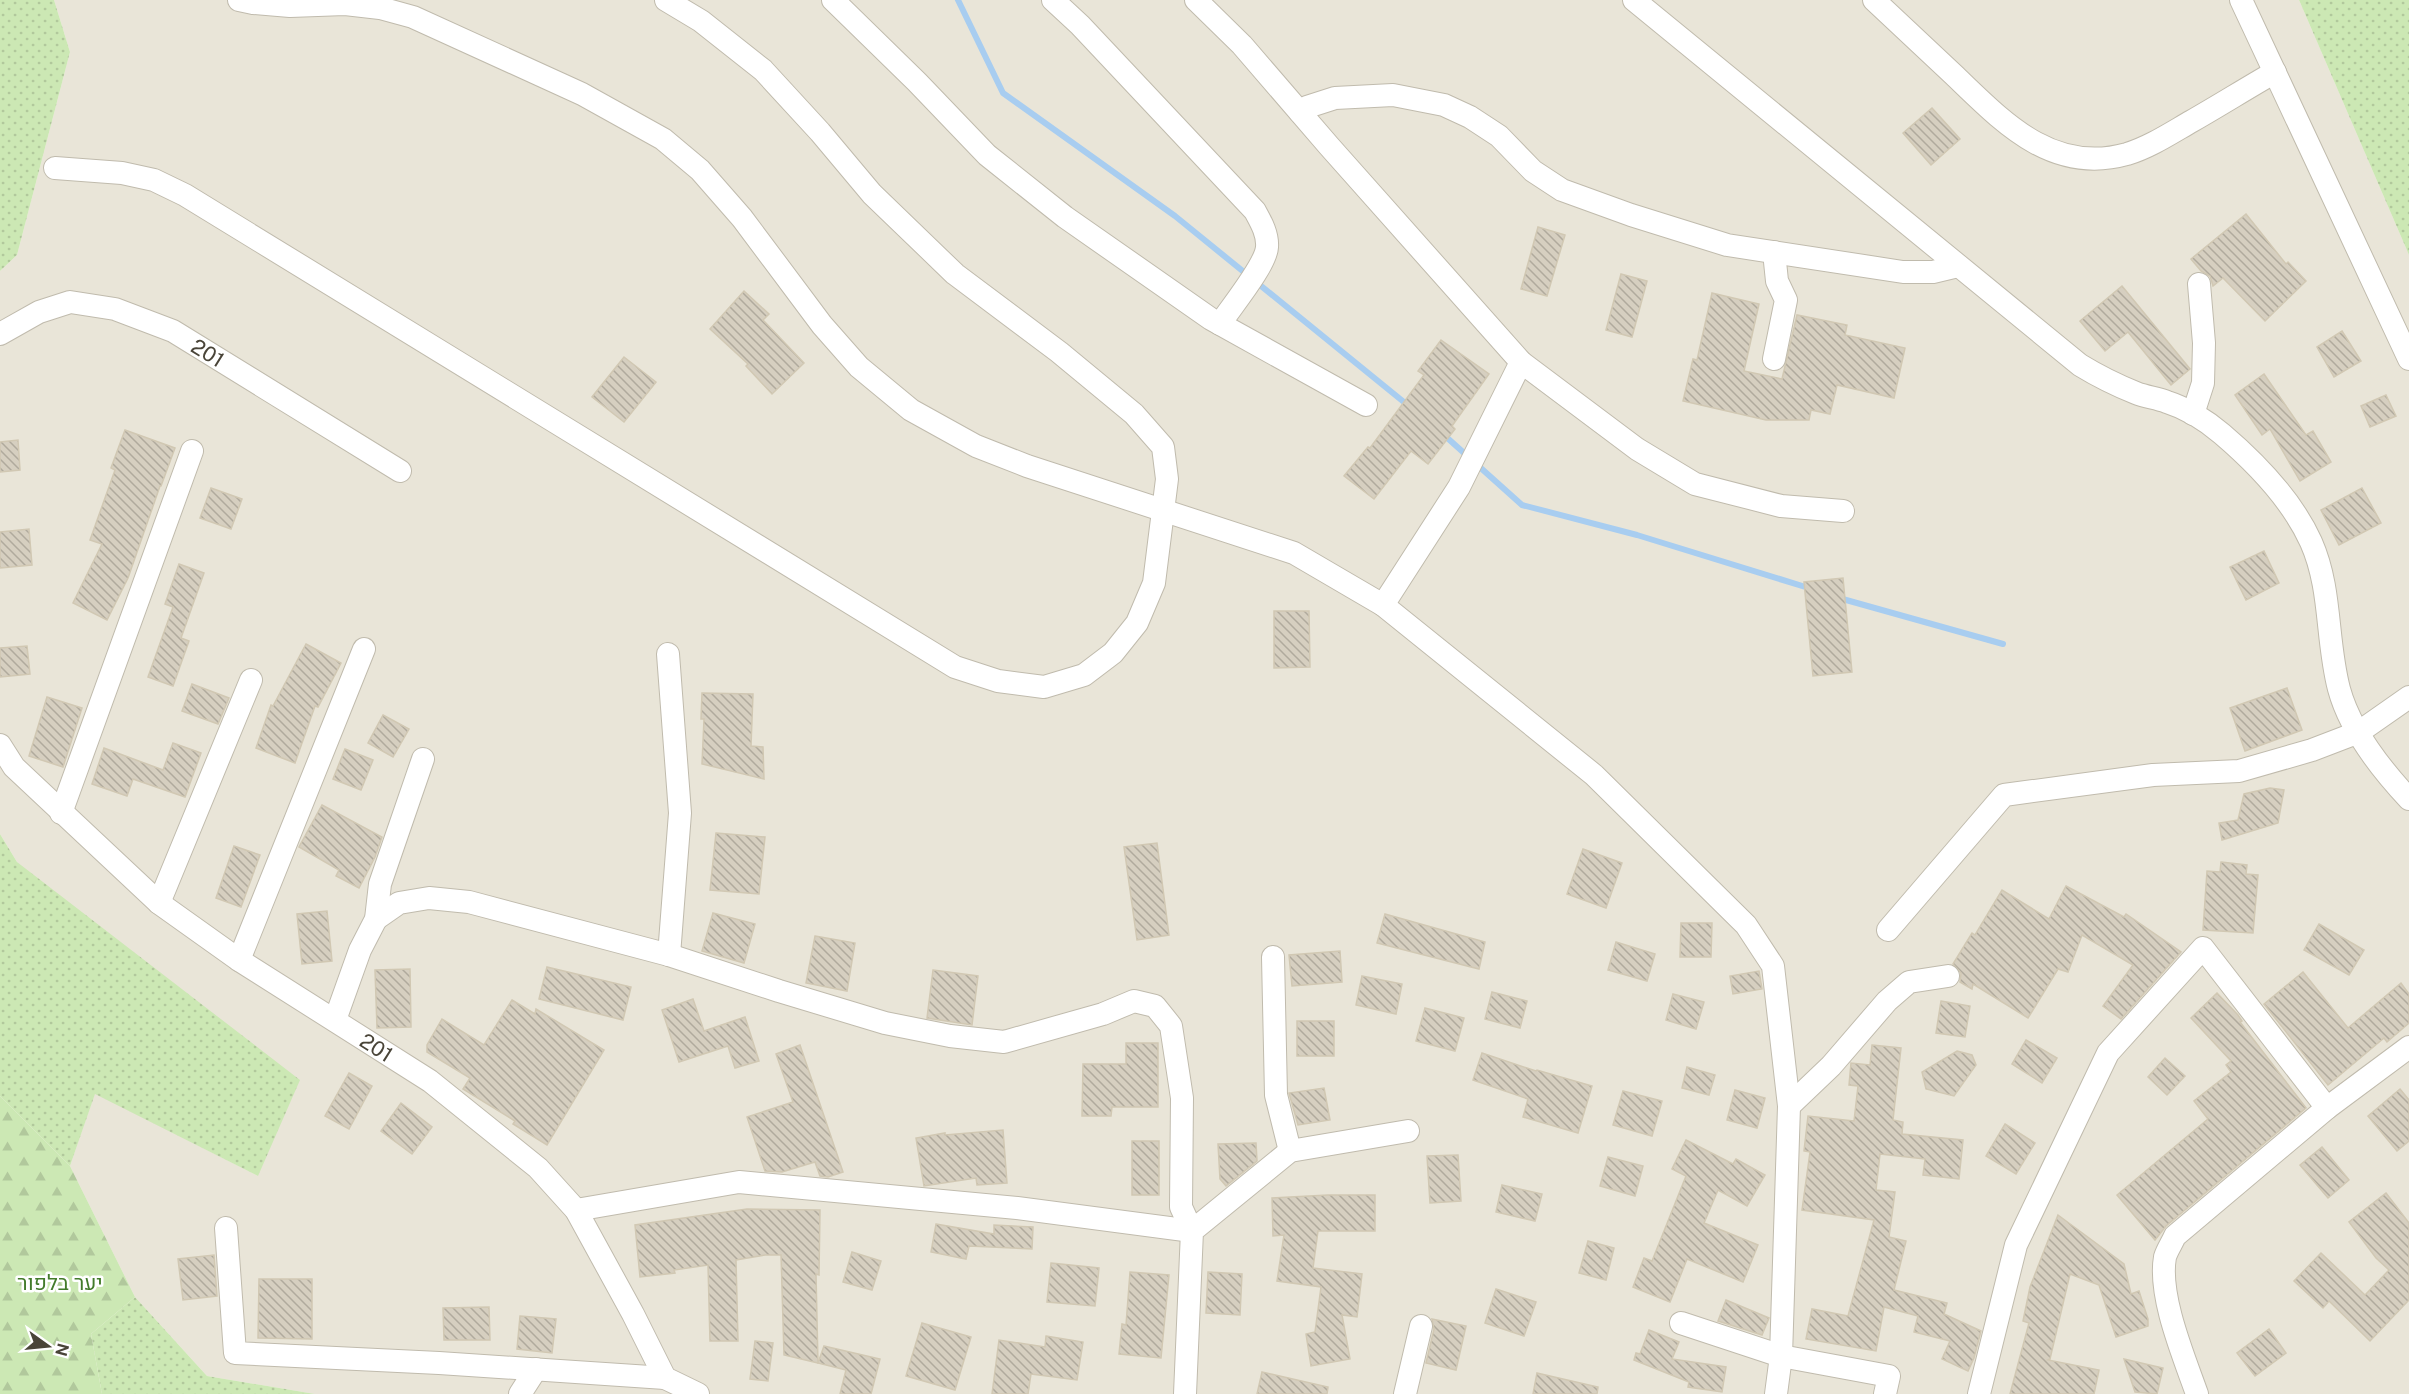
<svg xmlns="http://www.w3.org/2000/svg" width="2409" height="1394" font-family="'Public Sans',Heebo,sans-serif">
  <style>
    .residential { fill: #e9e5d8 }
    .grass { fill: url(#grass-dots) }
    .forest { fill: url(#forest-firs) }
    .lines { fill: none; stroke-linecap: round; stroke-linejoin: round }
    .stream { stroke: #a8cdf0; stroke-width: 6 }
    .building { fill: url(#building-back-hatch); stroke: #d1c8b3; stroke-width: 1.5 }
    .minor-casing { stroke: #c0bbad; stroke-width: 24 }
    .minor { stroke: #fff; stroke-width: 22 }
    .labels { text-anchor: middle; dominant-baseline: central; stroke-width: 5; stroke-linejoin: round; paint-order: stroke }
    .street-label { font-size: 21px; fill: #494438; stroke: #fff }
    .park-label { font-size: 21px; fill: #437b2b; stroke: #fff }
  </style>
  <defs>
    <pattern id="grass-dots" width="8" height="8" patternUnits="userSpaceOnUse" patternTransform="scale(1.5)"><rect width="8" height="8" fill="#cce8b4"/><path d="M2 2h.1M6 6h.1" fill="none" stroke="#b1c89c" stroke-width="1.8" stroke-linecap="round"/></pattern>
    <pattern id="forest-firs" width="22" height="20" patternUnits="userSpaceOnUse" patternTransform="scale(1.5)"><rect width="22" height="20" fill="#cce8b4"/><path d="M5 1l3.5 6h-7zM16 11l3.5 6h-7z" fill="#b1c89c"/></pattern>
    <pattern id="building-back-hatch" width="6" height="6" patternUnits="userSpaceOnUse" patternTransform="scale(1.5)"><rect width="6" height="6" fill="#d6cfc0"/><path d="M-1 5l2 2M0 0l6 6M5-1l2 2" fill="none" stroke="#b0aa9d"/></pattern>
  </defs>
  <rect width="100%" height="100%" fill="#f5f2ea"/>
  <path class="residential" d="M54,0h2245l110,255v1139h-2094l-108,-18 -72,-79 -65,-131 25,-73 163,83 -241,-314 -17,-28v-563l17,-16 53,-203z"/>
  <g class="grass">
    <path d="M0,0h54l16,52 -53,203 -17,16z"/>
    <path d="M2299,0h110v255z"/>
    <path d="M0,834l17,28 283,218 -42,96 -163,-82 -25,72 -70,-70z"/>
    <path d="M135,1297l72,79 108,18h-213l-11,-60z"/>
  </g>
  <path class="forest" d="M0,1096l70,70 65,131 -44,37 11,60h-102z"/>
  <g class="lines">
    <g class="stream">
      <path d="M958,0l45,93 172,123 235,191"/>
      <path d="M1444,435l78,70 115,30 175,54"/>
      <path d="M1839,598l164,46"/>
    </g>
  </g>
  <g class="building">
    <path d="M1932,108l28,31 -29,26 -28,-32z"/>
    <path d="M2246,214l40,50 2,-2 18,19 -41,40 -42,-43 -10,8 -3,-10 -9,-5 -10,-12z"/>
    <path d="M1538,227l27,8 -18,61 -26,-7z"/>
    <path d="M1621,274l26,7 -15,56 -26,-7z"/>
    <path d="M2122,286l68,83 -19,16 -43,-53 -23,19 -25,-30z"/>
    <path d="M744,291l25,23 -6,6 41,43 -32,31 -26,-28 2,-2 -38,-35z"/>
    <path d="M1712,293l47,11 -15,67 38,8 15,-64 50,10 -2,10 60,13 -11,50 -57,-13 -7,29 -19,-4 -2,10h-43l-83,-19 10,-42 4,1z"/>
    <path d="M2342,331l19,30 -27,16 -17,-30z"/>
    <path d="M1441,340l48,34 -37,52 3,3 -27,35 -17,-13 -37,48 -30,-23 24,-29 2,1 54,-73 -6,-4z"/>
    <path d="M624,357l32,25 -32,40 -32,-25z"/>
    <path d="M2264,374l42,61 7,-4 18,31 -31,19 -30,-52 -8,6 -27,-40z"/>
    <path d="M2386,395l10,21 -26,11 -9,-21z"/>
    <path d="M125,430l50,18 -14,38h-1l-32,92 -21,42 -34,-17 29,-59 -12,-4 25,-70 -4,-2z"/>
    <path d="M18,440l2,30 -20,2v-30z"/>
    <path d="M211,488l31,11 -11,30 -31,-11z"/>
    <path d="M2362,488l19,35 -42,22 -18,-35z"/>
    <path d="M29,529l3,36 -32,3v-36z"/>
    <path d="M2264,551l15,32 -33,17 -16,-33z"/>
    <path d="M179,564l25,9 -23,65 8,3 -16,45 -25,-9 25,-70 -8,-3z"/>
    <path d="M1843,578l9,94 -39,4 -9,-94z"/>
    <path d="M1274,611h35l1,56 -36,1z"/>
    <path d="M306,644l35,19 -23,44 -3,-1 -20,57 -39,-15 15,-43 2,1z"/>
    <path d="M27,646l3,28 -30,3v-29z"/>
    <path d="M192,684l37,14 -11,26 -36,-13z"/>
    <path d="M2287,688l15,42 -57,21 -15,-43z"/>
    <path d="M702,693l51,1 -2,52 12,1 1,32 -62,-15 2,-45h-3z"/>
    <path d="M47,697l35,11 -19,59 -34,-11z"/>
    <path d="M383,715l26,14 -16,28 -25,-14z"/>
    <path d="M173,743l28,10 -16,44 -52,-18 -6,17 -35,-12 12,-36 59,22z"/>
    <path d="M345,749l28,11 -12,30 -28,-11z"/>
    <path d="M2270,788l14,2 -6,33 -56,17 -3,-17 19,-3 6,-26z"/>
    <path d="M322,805l60,32 -7,20 -16,31 -23,-12 3,-6 -40,-23z"/>
    <path d="M716,833l49,4 -6,57 -49,-4z"/>
    <path d="M1157,843l12,92 -32,5 -13,-93z"/>
    <path d="M234,846l26,9 -19,52 -25,-9z"/>
    <path d="M1583,849l39,14 -16,45 -39,-14z"/>
    <path d="M2221,862l26,3 -1,9 12,1 -5,58 -50,-3 4,-59 13,1z"/>
    <path d="M2066,886l58,31 2,-3 55,38 -60,67 -18,-13 30,-41 -51,-30 -14,37 -10,-3 -30,49 -55,-34 -1,5 -12,-7 1,-9 -8,-9 19,-31 3,2 27,-45 47,29z"/>
    <path d="M327,911l5,50 -30,3 -5,-50z"/>
    <path d="M713,913l42,11 -11,39 -42,-12z"/>
    <path d="M1385,914l100,28 -6,27 -102,-26z"/>
    <path d="M1681,923h31l-1,34h-31z"/>
    <path d="M2319,924l45,26 -15,25 -45,-25z"/>
    <path d="M815,936l40,7 -8,48 -41,-8z"/>
    <path d="M1616,942l39,12 -8,27 -39,-11z"/>
    <path d="M1340,951l2,31 -50,4 -3,-31z"/>
    <path d="M547,967l84,20 -8,33 -84,-21z"/>
    <path d="M410,969l1,58 -34,1 -2,-58z"/>
    <path d="M933,970l45,6 -6,49 -45,-7z"/>
    <path d="M1759,971l3,18 -29,5 -3,-18z"/>
    <path d="M2303,972l45,56 53,-45 8,11v29l-22,19 -3,-4 -56,47 -64,-81z"/>
    <path d="M1362,976l40,8 -6,30 -40,-9z"/>
    <path d="M1492,992l35,9 -7,27 -35,-9z"/>
    <path d="M2217,993l21,22 4,6 -2,1 66,86 -140,118 -11,14 -38,-45 91,-76 -14,-18 37,-29 -5,-7 5,-4 -40,-43z"/>
    <path d="M1673,994l31,8 -8,27 -30,-9z"/>
    <path d="M693,999l11,32 41,-14 14,44 -24,7 -7,-22 -49,16 -17,-52z"/>
    <path d="M512,1000l23,14 1,-5 68,41 -57,95 -34,-21 2,-3 -52,-32 7,-11 -43,-26v-7l15,-26 42,26z"/>
    <path d="M1941,1001l29,5 -5,31 -29,-4z"/>
    <path d="M1425,1008l39,10 -9,33 -39,-10z"/>
    <rect x="1297" y="1021" width="37" height="35"/>
    <path d="M2026,1040l31,18 -15,25 -30,-19z"/>
    <path d="M1126,1043h32v64h-46l-1,9h-29l1,-52h43z"/>
    <path d="M800,1045l43,127 -15,5 -8,-1 -5,-14 -33,10 -17,-1 -18,-54 46,-15 -17,-48z"/>
    <path d="M1872,1045l29,3 -8,72 10,2 -1,12 61,6 -4,39 -36,-4 2,-16 -45,-5 -4,36 19,2 -6,45 17,4 -12,49 53,13 -3,11 37,17 -7,27 -6,13 -26,-12 8,-18 -36,-9 4,-16 -34,-9 -8,44 -70,-12 6,-30 36,7 26,-96 -72,-10 8,-58 -6,-1 4,-35 46,5 4,-35 -9,-1 2,-22 19,2z"/>
    <path d="M1957,1051l15,4 4,10 -22,31 -28,-7 -4,-17z"/>
    <path d="M1482,1053l54,18 1,-1 55,16 -14,47 -55,-16 5,-18 -55,-19z"/>
    <path d="M2165,1058l20,18 -18,19 -19,-18z"/>
    <path d="M1687,1067l28,8 -6,20 -27,-7z"/>
    <path d="M349,1073l23,13 -23,43 -24,-13z"/>
    <path d="M1324,1088l6,32 -32,5 -9,-32z"/>
    <path d="M2400,1089l9,11v41l-12,10 -29,-35z"/>
    <path d="M1735,1090l30,8 -8,30 -30,-8z"/>
    <path d="M1623,1091l39,10 -10,35 -39,-11z"/>
    <path d="M401,1103l31,24 -20,27 -31,-23z"/>
    <path d="M2005,1124l30,19 -19,31 -30,-18z"/>
    <path d="M1003,1130l4,53 -30,2 -1,-7 -52,8 -8,-48 29,-5v2z"/>
    <path d="M1686,1140l47,24 3,-5 29,16 -18,31 -29,-16 -14,33 54,22 -15,37 -56,-23 -17,43 -37,-15 11,-29 8,3 34,-85 -14,-7z"/>
    <rect x="1132" y="1141" width="27" height="54"/>
    <path d="M1256,1143l1,18 -31,25 -6,-7 -2,-35z"/>
    <path d="M2322,1147l27,33 -21,18 -28,-33z"/>
    <path d="M1458,1155l3,46 -31,2 -3,-47z"/>
    <path d="M1608,1157l35,9 -8,30 -35,-10z"/>
    <path d="M1502,1185l40,9 -7,27 -39,-9z"/>
    <path d="M2386,1193l23,30v77l-39,41 -41,-40 -6,7 -29,-27 27,-28 44,42 24,-25 -13,-12 -27,-36z"/>
    <path d="M1328,1195h47v36h-57l-5,37 49,6 -5,43 -15,-2 8,44 -39,7 -5,-32 9,-2 6,-45 -44,-6 7,-46 -11,1 -1,-38z"/>
    <path d="M747,1209l73,1 -1,65 -3,-1 2,89 -34,-8 -3,-100h-16l-29,5 2,81h-28l-2,-76 -34,5 1,3 -35,4 -5,-52z"/>
    <path d="M2058,1215l66,49 7,30 8,-3 9,28v7l-32,11 -17,-52 -29,-11 -20,85 -2,1 51,10 -5,24h-84l19,-71 -6,-2 7,-34z"/>
    <path d="M936,1224l58,10v-9l39,2 -1,22 -63,-3 -3,13 -35,-7z"/>
    <path d="M1588,1241l26,7 -8,32 -27,-7z"/>
    <path d="M852,1252l29,9 -9,29 -29,-8z"/>
    <path d="M214,1255l3,41 -34,4 -5,-41z"/>
    <path d="M1051,1263l48,5 -4,38 -48,-4z"/>
    <path d="M1130,1272l39,3 -8,83 -42,-4 3,-30 4,1z"/>
    <path d="M1208,1272l34,2 -2,41 -34,-2z"/>
    <path d="M259,1279h53v60l-54,-1z"/>
    <path d="M1496,1289l40,13 -12,34 -39,-13z"/>
    <path d="M1726,1300l43,18 -7,17 -44,-14z"/>
    <path d="M489,1307l1,33h-46l-1,-32z"/>
    <path d="M520,1316l36,3 -4,34 -35,-4z"/>
    <path d="M1432,1319l34,7 -10,44 -30,-7 8,-34z"/>
    <path d="M922,1323l49,14 -16,53 -49,-14z"/>
    <path d="M2269,1329l17,24 -31,23 -18,-23z"/>
    <path d="M1649,1330l30,12 -7,17 54,8 -4,25 -34,-5 1,-5 -55,-22 2,-7 4,1z"/>
    <path d="M1046,1336l37,6 -6,38 -46,-6 -3,20h-36l7,-54 46,7z"/>
    <path d="M755,1341l18,2 -5,38 -18,-2z"/>
    <path d="M824,1346l56,13 -9,35h-31l6,-24 -28,-7z"/>
    <path d="M2124,1359l39,9 -6,26 -22,-2z"/>
    <path d="M1262,1372l66,15 -1,7h-70z"/>
    <path d="M1537,1373l61,14 -1,7h-64z"/>
  </g>
  <g class="lines">
    <g class="minor-casing">
      <g id="minor">
        <path d="M239,0l14,3 37,3 55,-2 35,4 33,9 169,77 81,45 37,31 42,48 80,107 37,42 52,43 65,36 51,20 267,87 89,52 211,170 152,150 27,41 16,140 -8,250 -5,38"/>
        <path d="M833,0l84,82 70,73 78,62 146,102 155,86"/>
        <path d="M1053,0l27,25 175,186c6,11 13,23 12,36 -1,18 -36,60 -47,77"/>
        <path d="M1196,0l46,45 87,101 192,216 116,87 58,35 86,22 62,5"/>
        <path d="M1634,0l446,365c18,11 36,20 56,28 10,4 21,5 31,9 19,6 40,19 55,32 34,29 70,66 89,108 21,47 15,98 28,147 11,41 41,79 70,110"/>
        <path d="M1874,0c27,25 53,50 80,75 49,47 98,100 173,79 23,-7 44,-21 65,-33 28,-16 55,-33 83,-49"/>
        <path d="M2241,0l168,359"/>
        <path d="M1300,112l7,-5 28,-9 58,-3 51,10 26,12 29,19 34,35 29,19 69,25 96,30 176,27h30l25,-6"/>
        <path d="M55,168l67,5 32,7 31,15 770,472 43,14 46,6 40,-12 29,-22 24,-30 17,-40 13,-104 -4,-32 -29,-33 -75,-62 -104,-78 -83,-80 -52,-62 -57,-62 -62,-49 -35,-21"/>
        <path d="M1774,252l3,29 9,19 -12,59"/>
        <path id="s1" d="M0,334l39,-22 31,-10 45,7 58,22 227,140"/>
        <path d="M2193,414l10,-31 1,-40 -5,-59"/>
        <path d="M1383,605l76,-118 62,-125"/>
        <path d="M668,654l12,159 -11,142"/>
        <path id="s2" d="M0,745l14,22 145,136 80,57 191,121 108,87 38,42 57,104 32,64 33,16"/>
        <path d="M61,813l131,-362"/>
        <path d="M159,903l92,-223"/>
        <path d="M376,919l23,-16 30,-5 40,4 200,53 110,36 106,32 65,13 54,6 99,-28 31,-13 21,5 16,20 11,72 -1,109 11,24"/>
        <path d="M1888,930l116,-135 149,-20 86,-4 73,-21 47,-18 50,-35"/>
        <path d="M1273,957l3,138 14,56"/>
        <path d="M239,960l125,-311"/>
        <path d="M335,1020l25,-70 16,-31 4,-35 43,-125"/>
        <path d="M1789,1106l42,-40 56,-65 22,-19 39,-6"/>
        <path d="M576,1210l163,-28 278,26 175,23"/>
        <path d="M226,1228l9,125 204,10 226,15"/>
        <path d="M1681,1323l100,33 108,20 -4,18"/>
        <path d="M520,1394l16,-25"/>
        <path d="M1185,1394l7,-163 98,-80 118,-20"/>
        <path d="M1405,1394l16,-68"/>
        <path d="M1979,1394l37,-149 92,-192 95,-105 124,160"/>
        <path d="M2197,1394c-13,-37 -39,-98 -32,-137 2,-7 7,-14 10,-21l152,-128 82,-61"/>
      </g>
    </g>
    <use href="#minor" class="minor"/>
  </g>
  <g class="labels">
    <g class="street-label">
      <text stroke="none"><textPath href="#s1" startOffset="226">201</textPath></text>
      <text stroke="none"><textPath href="#s2" startOffset="486">201</textPath></text>
    </g>
    <g class="park-label">
      <text x="60" y="1282">יער בלפור</text>
    </g>
  </g>
  <g transform="translate(48 1346) rotate(105)" stroke="#ffffff" stroke-width="4.5" paint-order="stroke">
  <path d="M0-4.5L10 22L0 15L-10 22Z" fill="#494438"/>
  <text y="-9" font-size="16" font-weight="bold" text-anchor="middle" fill="#494438">N</text>
  </g>
</svg>
